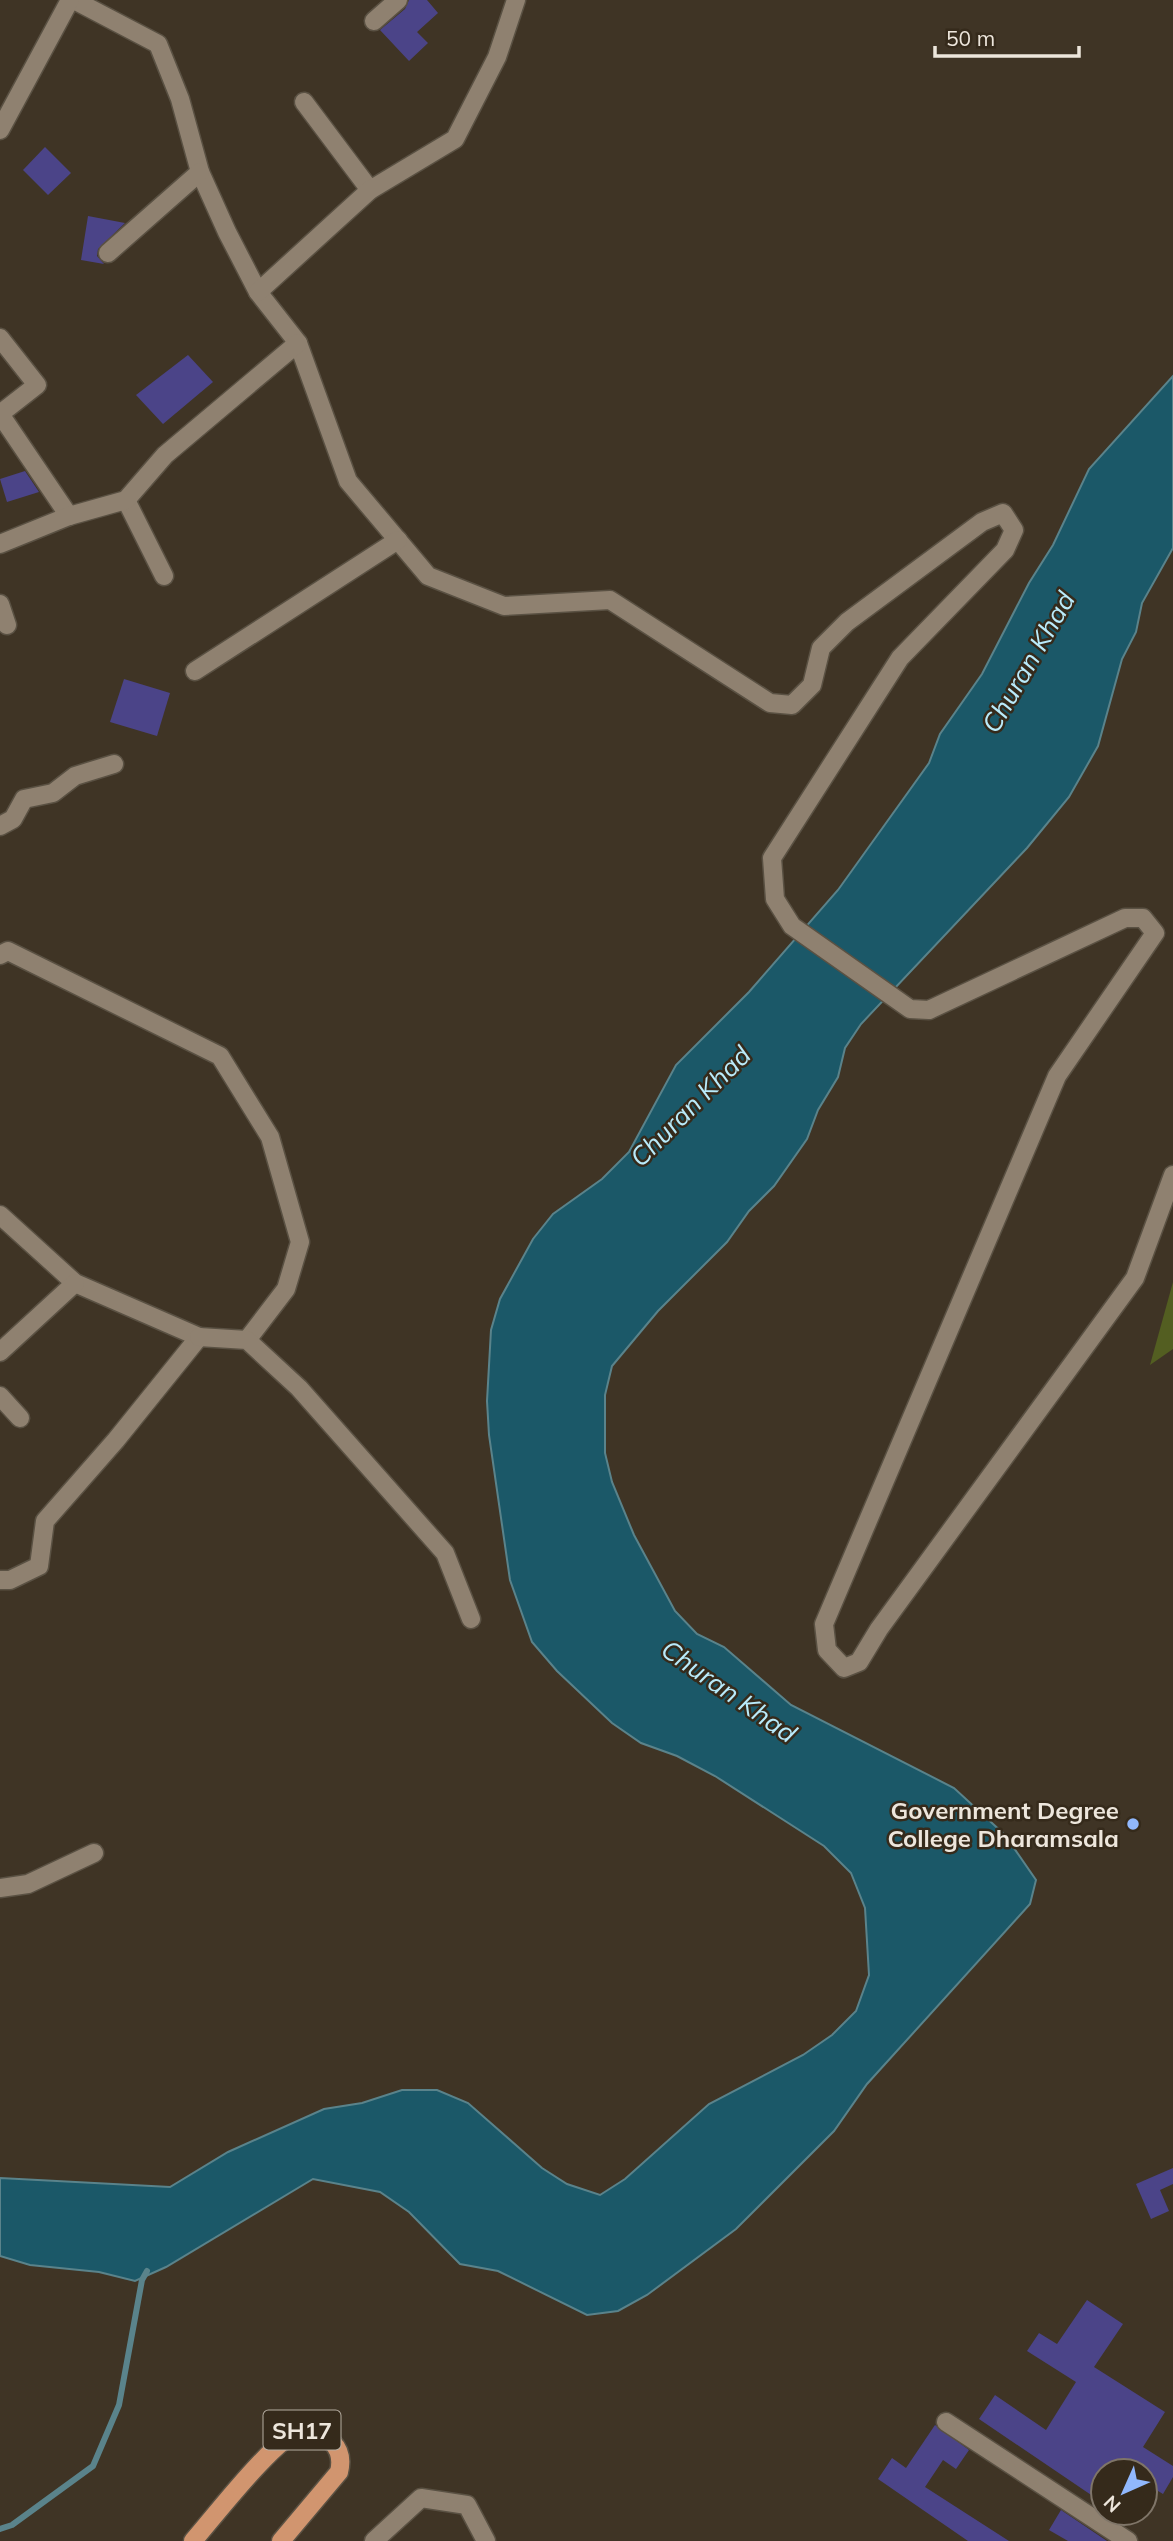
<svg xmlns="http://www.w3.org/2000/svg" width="1173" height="2541" font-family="Mulish,sans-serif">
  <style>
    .green { fill: #535e21 }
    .water { fill: #1b5868; stroke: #5a838b; stroke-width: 2 }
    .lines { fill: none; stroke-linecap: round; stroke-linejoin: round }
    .stream { stroke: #5a838b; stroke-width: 6 }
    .building { fill: #4b4488 }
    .minor-casing { stroke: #5a5143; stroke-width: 21 }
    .major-casing { stroke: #5a5143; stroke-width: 21 }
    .minor { stroke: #8f8170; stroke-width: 18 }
    .major { stroke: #d1956f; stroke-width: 18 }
    .poi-dot { fill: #91b8fd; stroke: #352a1b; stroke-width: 2.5 }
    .labels { text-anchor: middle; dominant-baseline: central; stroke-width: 5; stroke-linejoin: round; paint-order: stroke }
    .shield { fill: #352a1b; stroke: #b6aea2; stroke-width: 2 }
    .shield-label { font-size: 23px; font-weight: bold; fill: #ede6dc }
    .poi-label { font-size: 24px; font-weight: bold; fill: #ede6dc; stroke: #352a1b; text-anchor: end }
    .water-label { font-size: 26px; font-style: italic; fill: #b9ebfb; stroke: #352a1b }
  </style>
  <rect width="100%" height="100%" fill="#3f3425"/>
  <path class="green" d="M1173,1282v67l-23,16z"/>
  <path class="water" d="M1173,376v172l-31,55 -6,29 -14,27 -24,87 -29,51 -42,51 -166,176 -16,24 -7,29 -20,33 -11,29 -33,47 -25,25 -22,31 -69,69 -46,55 -7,29v58l7,29 22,53 41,76 22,23 27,13 67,58 163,83 51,47 31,45 -6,24 -163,180 -33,47 -98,98 -89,66 -29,16 -31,4 -89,-44 -38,-7 -51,-52 -29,-20 -67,-13 -147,88 -31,14 -36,-9 -69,-7 -30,-9v-78l170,9 58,-35 96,-43 38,-6 40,-13h35l31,13 74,65 25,16 33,11 25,-16 84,-75 94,-49 29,-20 24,-24 13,-36 -4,-67 -14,-35 -27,-27 -109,-70 -38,-20 -36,-13 -29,-20 -55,-52 -25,-29 -22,-62 -21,-145 -2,-34 4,-71 9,-31 33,-60 20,-25 49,-35 27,-27 47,-87 73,-73 89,-102 91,-127 11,-29 42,-60 47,-91 24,-38 36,-76z"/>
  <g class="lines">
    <path class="stream" d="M0,2529l12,-4 81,-59 26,-61 23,-125 5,-9"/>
  </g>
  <g class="building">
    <path d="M409,0h18l11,13 -21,19 11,11 -19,18 -29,-31 25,-21z"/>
    <path d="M45,147l26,26 -23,22 -25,-25z"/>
    <path d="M88,216l37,7 -27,26 -1,7 7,8 -23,-4z"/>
    <path d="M188,355l25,27 -50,42 -27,-29z"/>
    <path d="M25,471l14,21 -32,10 -7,-23z"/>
    <path d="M124,679l46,14 -13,43 -47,-14z"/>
    <path d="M1173,2168v16l-13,6 9,21 -18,8 -15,-35z"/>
    <path d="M1087,2300l36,24 -29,43 71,45 -22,35 30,19v11l-10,17 -18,-11v-12h-42v32l-124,-84 16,-24 51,35 30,-48 -49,-31 12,-18 18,11z"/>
    <path d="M935,2425l34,25 -13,19 -13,-9 -18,27 84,54h-41l-90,-62 14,-21 14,10z"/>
    <path d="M1061,2510l46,31h-39l-19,-11z"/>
  </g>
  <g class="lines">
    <g class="minor-casing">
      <g id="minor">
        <path d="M74,0l84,44 22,55 20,73 27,60 31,60 40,51 50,138 80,95 76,30 106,-6 160,103 22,2 20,-20 9,-37 26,-26 135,-100 21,-9 11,17 -9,20 -105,108 -128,200 3,41 17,27 118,83 19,1 196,-92h18l12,15 -98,143 -233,548 3,26 17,18 15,-6 20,-33 256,-351 38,-103"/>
        <path d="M374,21l24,-21"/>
        <path d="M304,102l66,88"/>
        <path d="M0,130l70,-130"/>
        <path d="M108,253l92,-81"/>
        <path d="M258,292l112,-102 85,-51 42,-82 19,-57"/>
        <path d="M0,338l37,47 -37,29 69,102"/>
        <path d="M126,500l38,76"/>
        <path d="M0,544l69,-28 57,-16 39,-45 133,-112"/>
        <path d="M0,604l7,21"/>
        <path d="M195,671l203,-131"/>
        <path d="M0,826l13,-7 11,-20 29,-6 22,-17 39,-12"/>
        <path d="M0,955l8,-4 212,105 50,81 30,105 -14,47 -39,51"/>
        <path d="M0,1215l75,68 124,54 -83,103 -71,81 -6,45 -29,14h-10"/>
        <path d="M199,1337l48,3 52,48 146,165 26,66"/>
        <path d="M0,1352l75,-69"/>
        <path d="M0,1396l20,22"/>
        <path d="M0,1888l28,-4 66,-31"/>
        <path d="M946,2422l182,119"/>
        <path d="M374,2541l47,-43 46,7 19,36"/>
      </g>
    </g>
    <g class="major-casing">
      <path id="major" d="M193,2541c22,-25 82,-104 110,-112 11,-3 22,6 29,13 8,8 10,18 7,30l-58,69"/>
    </g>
    <use href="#minor" class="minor"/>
    <use href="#major" class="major"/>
  </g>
  <circle class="poi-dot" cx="1133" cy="1824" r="7"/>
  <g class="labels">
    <rect class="shield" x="263.5" y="2410.5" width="77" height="39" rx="5"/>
    <g class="shield-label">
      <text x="302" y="2430">SH17</text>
    </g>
    <g class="poi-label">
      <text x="1119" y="1810">Government Degree<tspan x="1119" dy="28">College Dharamsala</tspan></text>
    </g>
    <g class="water-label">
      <text transform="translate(1028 662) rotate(-60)">Churan Khad</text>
      <text transform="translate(690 1106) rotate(-45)">Churan Khad</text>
      <text transform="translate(729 1691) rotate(35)">Churan Khad</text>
    </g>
  </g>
  <g transform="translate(1124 2492) rotate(225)"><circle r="33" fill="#352a1b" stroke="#7f7568" stroke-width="2"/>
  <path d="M0-5L12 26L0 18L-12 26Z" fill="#91b8fd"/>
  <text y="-10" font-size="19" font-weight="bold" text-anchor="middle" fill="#ede6dc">N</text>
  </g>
  <path d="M935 46v10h144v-10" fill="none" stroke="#ede6dc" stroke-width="3.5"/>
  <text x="946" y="46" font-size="21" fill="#ede6dc" stroke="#352a1b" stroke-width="5" paint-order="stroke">50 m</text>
</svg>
